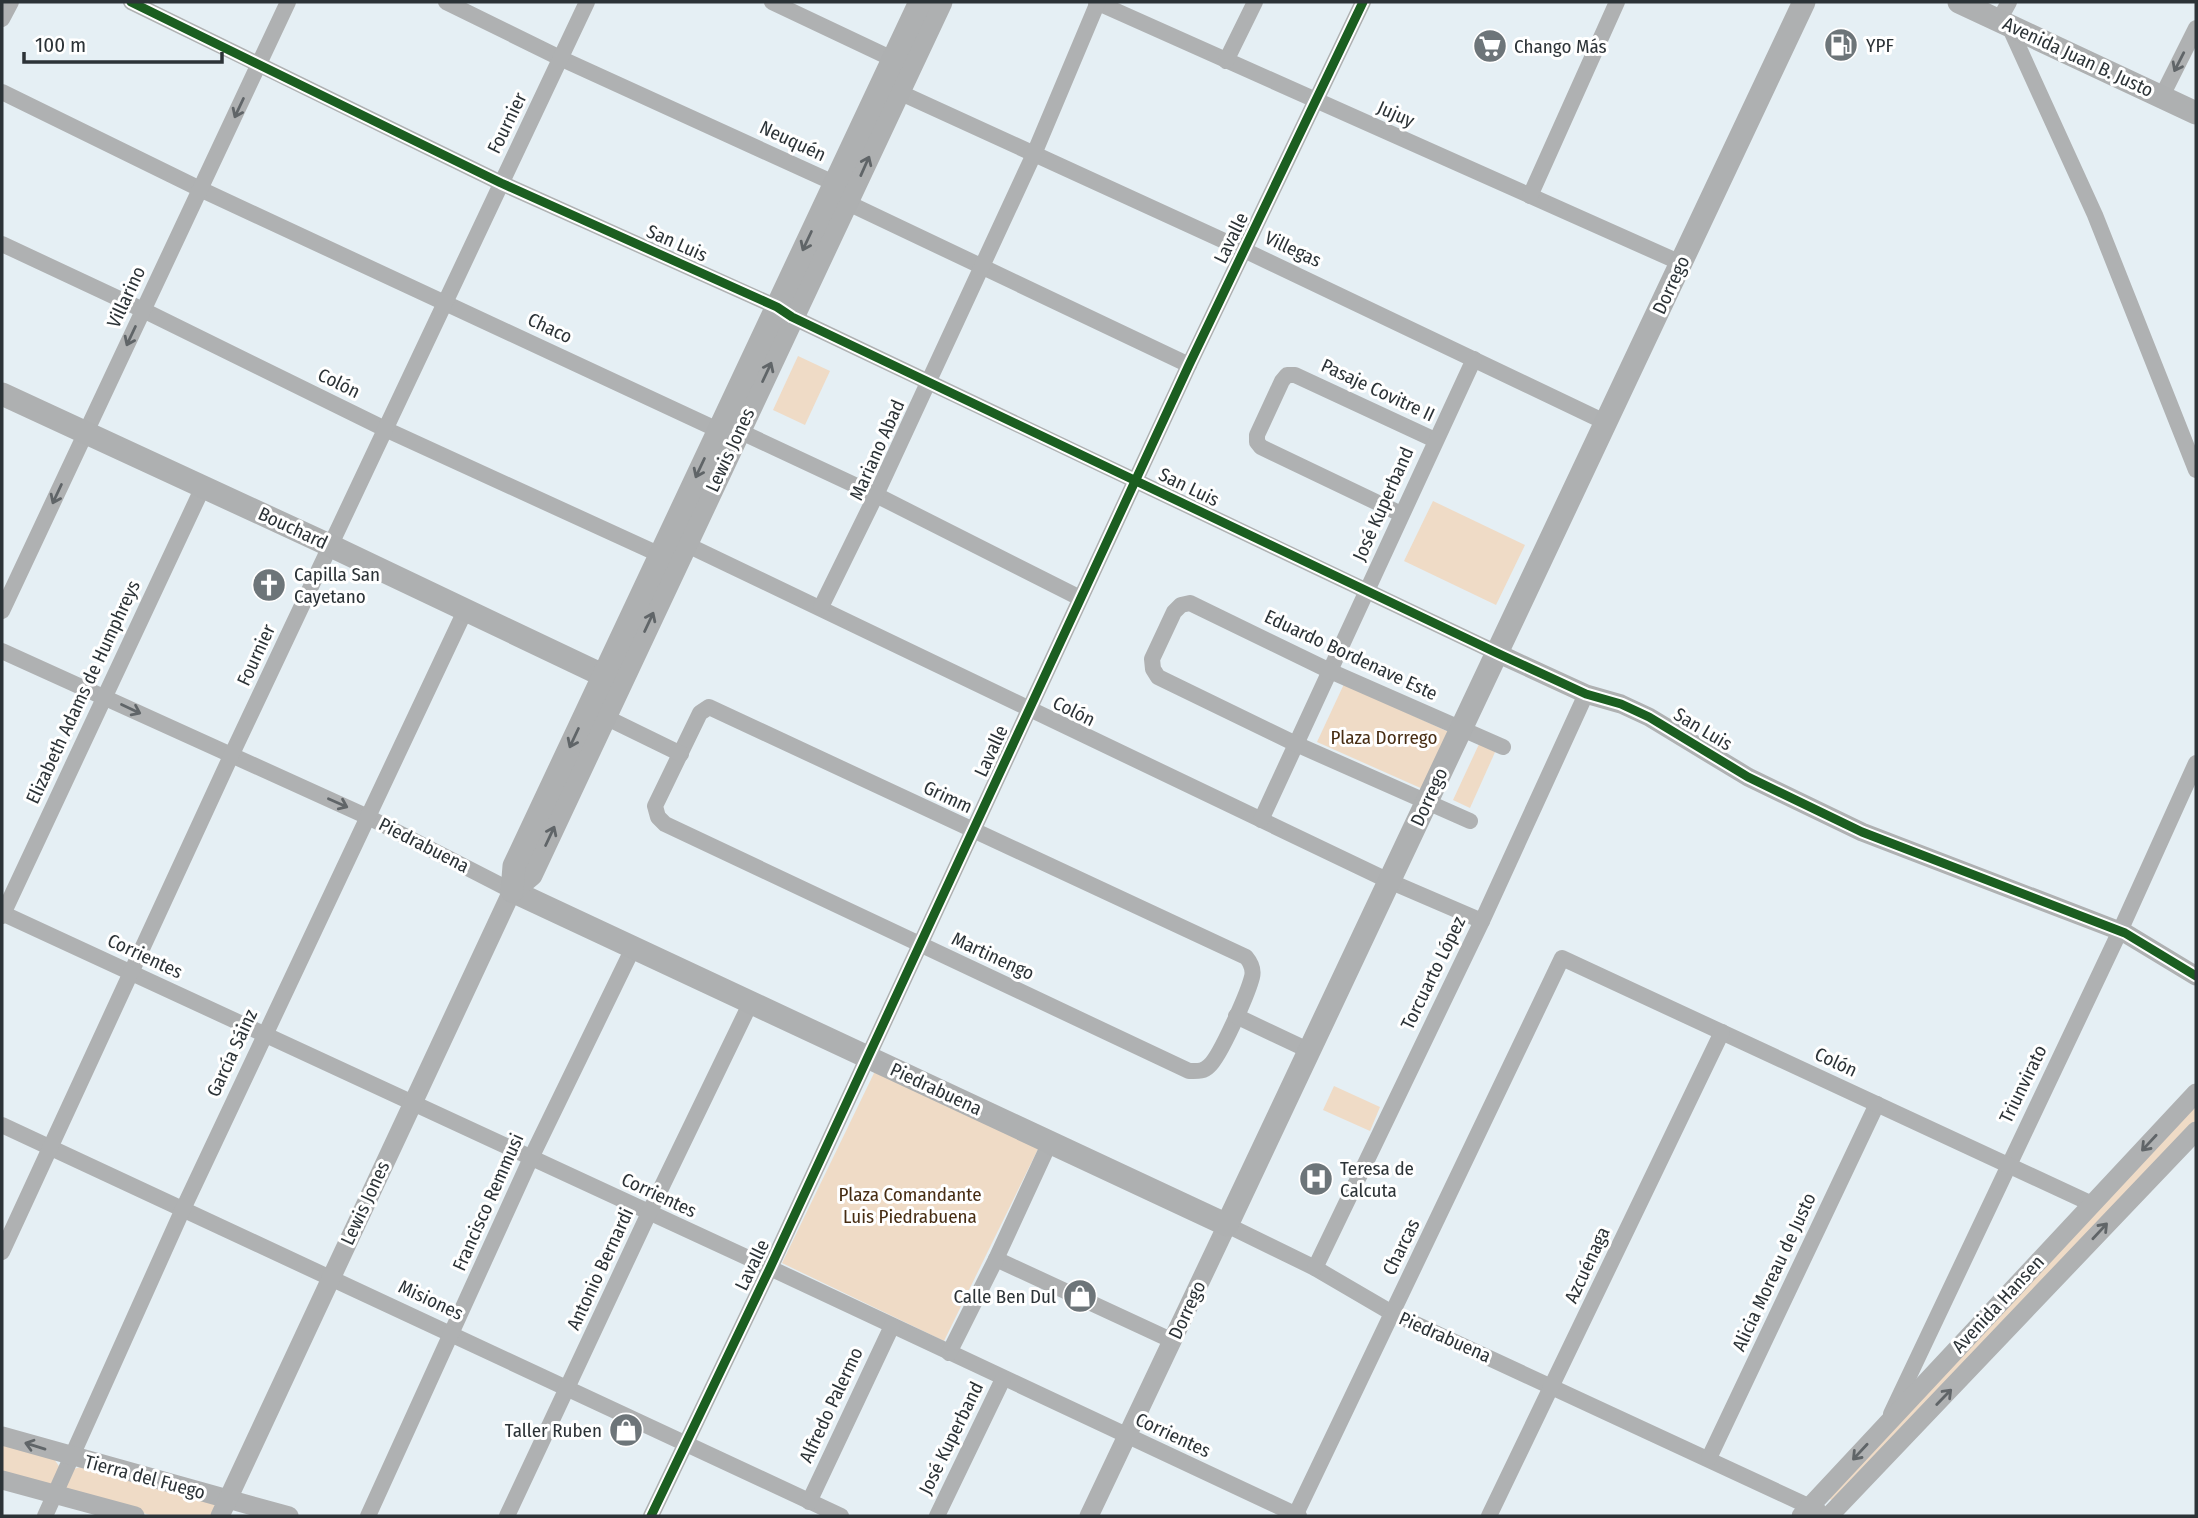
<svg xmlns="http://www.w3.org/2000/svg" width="2198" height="1518" font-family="'Fira Sans Condensed',sans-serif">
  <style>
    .green { fill: #efdbc6 }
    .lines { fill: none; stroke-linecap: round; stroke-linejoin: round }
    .minor { stroke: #afb1b2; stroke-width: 16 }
    .tertiary { stroke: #afb1b2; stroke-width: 19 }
    .secondary { stroke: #aeb0b1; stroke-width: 23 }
    .cycleway-casing { stroke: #fff; stroke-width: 13 }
    .cycleway { stroke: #1b5e20; stroke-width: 9 }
    .oneway { stroke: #606568 }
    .labels { text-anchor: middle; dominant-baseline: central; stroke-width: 6; stroke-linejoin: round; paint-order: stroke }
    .poi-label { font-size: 19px; fill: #2c3337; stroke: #fff; text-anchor: start }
    .street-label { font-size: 19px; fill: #2c3337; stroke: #fff }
    .park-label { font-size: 19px; fill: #472d13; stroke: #fff }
  </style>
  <rect width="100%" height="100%" fill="#e5eff4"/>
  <g class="green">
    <path d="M798,356l32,15 -25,54 -32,-15z"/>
    <path d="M1433,501l92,44 -29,60 -92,-44z"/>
    <path d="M1344,684l107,49 -26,57 -108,-48z"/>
    <path d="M1480,742l16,8 -26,58 -17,-8z"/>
    <path d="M876,1069l163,78 -95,194 -162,-78z"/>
    <path d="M1334,1086l46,21 -10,24 -47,-21z"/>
    <path d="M2196,1104v20l-361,378 -7,-4z"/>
    <path d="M2,1444l52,15 7,10 -11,18 -48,-13z"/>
    <path d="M80,1467l134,36 1,6 -3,7h-58l-86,-23 -3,-7 9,-17z"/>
  </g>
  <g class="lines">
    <g class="minor">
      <path d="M131,2l370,181 276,124 15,10 705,336"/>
      <path d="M446,2l116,57 272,124 14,20 341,162"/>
      <path d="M772,2l129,61"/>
      <path d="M1096,2l585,261"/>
      <path d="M2,19l9,-17"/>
      <path d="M1999,20l10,-18"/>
      <path d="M2008,24l87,191 101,255"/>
      <path d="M1226,61l29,-59"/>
      <path d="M890,88l354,162 363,173"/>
      <path d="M2,92l198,97 518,241 21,1 137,64 204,103"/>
      <path d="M2162,96l34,-68"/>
      <path d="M1530,196l87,-194"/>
      <path d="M2,244l141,66 242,119 282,129"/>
      <path d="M1401,514l-140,-67 -4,-5v-7l25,-54 5,-6h8l140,65"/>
      <path d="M677,540l712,341 93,40"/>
      <path d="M821,607l55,-112 158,-341 64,-152"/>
      <path d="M2,611l286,-609"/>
      <path d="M2,651l366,166 144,74"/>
      <path d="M709,707l537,250c5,6 8,12 6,20 -4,16 -32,80 -43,89 -6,6 -12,5 -20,5l-524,-247 -7,-7 -3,-11 45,-93z"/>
      <path d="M597,713l84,41"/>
      <path d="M1261,820l213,-461"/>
      <path d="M1470,821l-174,-77 -138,-67 -5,-8 -1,-10 22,-47 7,-7 9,-2 140,68 173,76"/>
      <path d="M2,913l768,355 529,248"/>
      <path d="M2,916l201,-429"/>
      <path d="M1236,1016l74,35"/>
      <path d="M2,1125l839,391"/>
      <path d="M1227,1225l88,43 77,45 427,198"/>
      <path d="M2,1252l229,-496 356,-754"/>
      <path d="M996,1259l177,82"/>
      <path d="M1315,1268l167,-347 104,-227"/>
      <path d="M949,1353l47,-94 54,-117"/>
      <path d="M1891,1414l229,-483 76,-168"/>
      <path d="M1709,1458l168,-354"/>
      <path d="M809,1502l83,-176"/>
      <path d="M45,1516l138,-307 282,-598"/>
      <path d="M368,1516l163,-358 103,-212"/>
      <path d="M507,1516l142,-303 102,-211"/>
      <path d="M651,1516l119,-248 419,-903 174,-363"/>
      <path d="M937,1516l66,-137"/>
      <path d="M1295,1516l267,-558 530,246"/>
      <path d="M1489,1516l233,-484"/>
    </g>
    <g class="tertiary">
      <path d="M1497,653l89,41 35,10 28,13 99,60 114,55 263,101 71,43"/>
      <path d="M2,1436l287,80"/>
      <path d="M2,1480l133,36"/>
      <path d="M220,1516l292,-625"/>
      <path d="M1089,1516l138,-291"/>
      <path d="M1801,1516l395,-423"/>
      <path d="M1829,1516l367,-385"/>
    </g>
    <g class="secondary">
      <path d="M1959,2l237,111"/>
      <path d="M2,394l329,152 286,136"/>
      <path d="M512,891l715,334 577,-1223"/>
      <path d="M512,891l19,-16 410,-873"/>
      <path d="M512,891l2,-25 406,-864"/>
    </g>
    <g class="cycleway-casing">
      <g id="cycleway">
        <path d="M131,2l370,181 276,124 15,10 705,336 89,41 35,10 28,13 99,60 114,55 263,101 71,43"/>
        <path d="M651,1516l119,-248 419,-903 174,-363"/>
      </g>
    </g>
    <use href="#cycleway" class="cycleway"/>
  </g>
  <defs><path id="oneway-shaft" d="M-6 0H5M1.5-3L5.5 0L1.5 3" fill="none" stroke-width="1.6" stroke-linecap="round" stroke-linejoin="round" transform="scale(1.75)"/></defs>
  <g class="oneway">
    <use href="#oneway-shaft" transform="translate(2179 62) rotate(117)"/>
    <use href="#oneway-shaft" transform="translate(239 108) rotate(115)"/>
    <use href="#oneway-shaft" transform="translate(865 166) rotate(-66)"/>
    <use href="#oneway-shaft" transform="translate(807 241) rotate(115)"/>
    <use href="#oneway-shaft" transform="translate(131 336) rotate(115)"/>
    <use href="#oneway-shaft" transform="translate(767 372) rotate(-65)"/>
    <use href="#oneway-shaft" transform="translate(700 468) rotate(115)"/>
    <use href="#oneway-shaft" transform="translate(57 494) rotate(115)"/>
    <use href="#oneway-shaft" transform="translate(649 622) rotate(-65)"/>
    <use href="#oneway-shaft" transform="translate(131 709) rotate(25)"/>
    <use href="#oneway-shaft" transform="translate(574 738) rotate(115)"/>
    <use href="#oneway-shaft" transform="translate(338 803) rotate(24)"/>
    <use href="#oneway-shaft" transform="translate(550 836) rotate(-65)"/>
    <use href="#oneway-shaft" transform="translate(2149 1143) rotate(133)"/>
    <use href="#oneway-shaft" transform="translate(2100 1231) rotate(-47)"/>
    <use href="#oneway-shaft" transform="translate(1944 1397) rotate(-46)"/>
    <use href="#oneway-shaft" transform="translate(35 1446) rotate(-163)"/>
    <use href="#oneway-shaft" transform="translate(1860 1452) rotate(133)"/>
  </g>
  <defs>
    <g id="fuel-disc" transform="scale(1.75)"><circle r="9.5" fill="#6d7579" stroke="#fff"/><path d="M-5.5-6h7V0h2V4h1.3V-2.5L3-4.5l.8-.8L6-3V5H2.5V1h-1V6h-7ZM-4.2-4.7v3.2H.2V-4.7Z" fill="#fff"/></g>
    <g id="supermarket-disc" transform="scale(1.75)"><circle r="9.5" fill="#6d7579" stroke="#fff"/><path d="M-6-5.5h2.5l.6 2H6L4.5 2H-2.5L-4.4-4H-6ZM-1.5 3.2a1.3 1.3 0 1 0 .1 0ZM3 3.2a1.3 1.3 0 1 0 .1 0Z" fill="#fff"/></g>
    <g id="church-disc" transform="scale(1.75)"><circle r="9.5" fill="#6d7579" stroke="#fff"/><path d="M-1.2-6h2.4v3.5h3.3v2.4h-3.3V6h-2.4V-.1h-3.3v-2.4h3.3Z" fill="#fff"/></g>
    <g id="hospital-disc" transform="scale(1.75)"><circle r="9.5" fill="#6d7579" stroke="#fff"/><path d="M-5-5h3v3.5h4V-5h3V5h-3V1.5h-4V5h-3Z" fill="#fff"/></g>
    <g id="shop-disc" transform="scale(1.75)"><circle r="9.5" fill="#6d7579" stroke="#fff"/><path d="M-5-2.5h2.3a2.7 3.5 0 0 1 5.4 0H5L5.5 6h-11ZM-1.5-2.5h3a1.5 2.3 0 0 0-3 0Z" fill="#fff"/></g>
  </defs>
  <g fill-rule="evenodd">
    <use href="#fuel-disc" x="1841" y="45"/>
    <use href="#supermarket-disc" x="1490" y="46"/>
    <use href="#church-disc" x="269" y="585"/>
    <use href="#hospital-disc" x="1316" y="1179"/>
    <use href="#shop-disc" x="1080" y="1296"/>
    <use href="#shop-disc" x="626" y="1430"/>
  </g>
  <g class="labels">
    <g class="poi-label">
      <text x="1866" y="45">YPF</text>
      <text x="1514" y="46">Chango Más</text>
      <text x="294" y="574">Capilla San<tspan x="294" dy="22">Cayetano</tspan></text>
      <text x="1340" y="1168">Teresa de<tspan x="1340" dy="22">Calcuta</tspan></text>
      <text x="1056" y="1296" text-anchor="end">Calle Ben Dul</text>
      <text x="602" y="1430" text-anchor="end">Taller Ruben</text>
    </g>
    <g class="street-label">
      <text transform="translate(2078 57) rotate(25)">Avenida Juan B. Justo</text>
      <text transform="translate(1396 114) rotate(24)">Jujuy</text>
      <text transform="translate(507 123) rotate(-64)">Fournier</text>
      <text transform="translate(793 141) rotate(25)">Neuquén</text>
      <text transform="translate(1231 238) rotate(-64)">Lavalle</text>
      <text transform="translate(677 243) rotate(24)">San Luis</text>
      <text transform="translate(1293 249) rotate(25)">Villegas</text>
      <text transform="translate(1671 285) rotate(-65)">Dorrego</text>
      <text transform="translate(126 297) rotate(-65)">Villarino</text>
      <text transform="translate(550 328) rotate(25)">Chaco</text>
      <text transform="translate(339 383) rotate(26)">Colón</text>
      <text transform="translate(1378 390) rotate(25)">Pasaje Covitre II</text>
      <text transform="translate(730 450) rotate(-65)">Lewis Jones</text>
      <text transform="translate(877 450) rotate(-66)">Mariano Abad</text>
      <text transform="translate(1189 487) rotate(26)">San Luis</text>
      <text transform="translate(1383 504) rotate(-66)">José Kuperband</text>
      <text transform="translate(293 528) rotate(25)">Bouchard</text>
      <text transform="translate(256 655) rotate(-65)">Fournier</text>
      <text transform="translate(1351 655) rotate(25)">Eduardo Bordenave Este</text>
      <text transform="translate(83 692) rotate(-65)">Elizabeth Adams de Humphreys</text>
      <text transform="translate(1074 711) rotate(26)">Colón</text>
      <text transform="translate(1703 729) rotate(31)">San Luis</text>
      <text transform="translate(991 751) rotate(-65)">Lavalle</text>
      <text transform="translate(948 797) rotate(25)">Grimm</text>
      <text transform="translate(1429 797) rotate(-65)">Dorrego</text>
      <text transform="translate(424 845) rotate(27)">Piedrabuena</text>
      <text transform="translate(145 956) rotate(25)">Corrientes</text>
      <text transform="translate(993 956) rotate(25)">Martinengo</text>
      <text transform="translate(1433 973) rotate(-64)">Torcuarto López</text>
      <text transform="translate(232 1053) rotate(-65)">García Sáinz</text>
      <text transform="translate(1836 1062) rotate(25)">Colón</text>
      <text transform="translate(2023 1084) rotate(-64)">Triunvirato</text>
      <text transform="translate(936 1089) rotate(25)">Piedrabuena</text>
      <text transform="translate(659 1195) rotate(25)">Corrientes</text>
      <text transform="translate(488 1202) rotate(-66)">Francisco Remmusi</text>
      <text transform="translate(365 1203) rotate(-65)">Lewis Jones</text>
      <text transform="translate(1401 1247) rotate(-64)">Charcas</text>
      <text transform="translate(752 1265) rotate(-64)">Lavalle</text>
      <text transform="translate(1587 1265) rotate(-65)">Azcuénaga</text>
      <text transform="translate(600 1269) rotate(-65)">Antonio Bernardi</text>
      <text transform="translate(1774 1272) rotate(-65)">Alicia Moreau de Justo</text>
      <text transform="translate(431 1300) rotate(25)">Misiones</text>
      <text transform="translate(1998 1304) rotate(-47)">Avenida Hansen</text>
      <text transform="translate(1187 1310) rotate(-65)">Dorrego</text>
      <text transform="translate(1445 1337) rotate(24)">Piedrabuena</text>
      <text transform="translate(831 1405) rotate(-65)">Alfredo Palermo</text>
      <text transform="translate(1173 1435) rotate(25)">Corrientes</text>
      <text transform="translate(951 1438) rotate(-64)">José Kuperband</text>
      <text transform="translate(145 1477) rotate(15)">Tierra del Fuego</text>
    </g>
    <g class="park-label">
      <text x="1384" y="737">Plaza Dorrego</text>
      <text x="910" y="1194">Plaza Comandante<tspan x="910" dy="22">Luis Piedrabuena</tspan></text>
    </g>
  </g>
  <rect width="2198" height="1518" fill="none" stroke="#2c3337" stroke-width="7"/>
  <path d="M24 52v10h198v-10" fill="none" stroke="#2c3337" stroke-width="3.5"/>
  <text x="35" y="52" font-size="21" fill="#2c3337" stroke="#ffffff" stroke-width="5" paint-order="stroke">100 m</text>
</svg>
